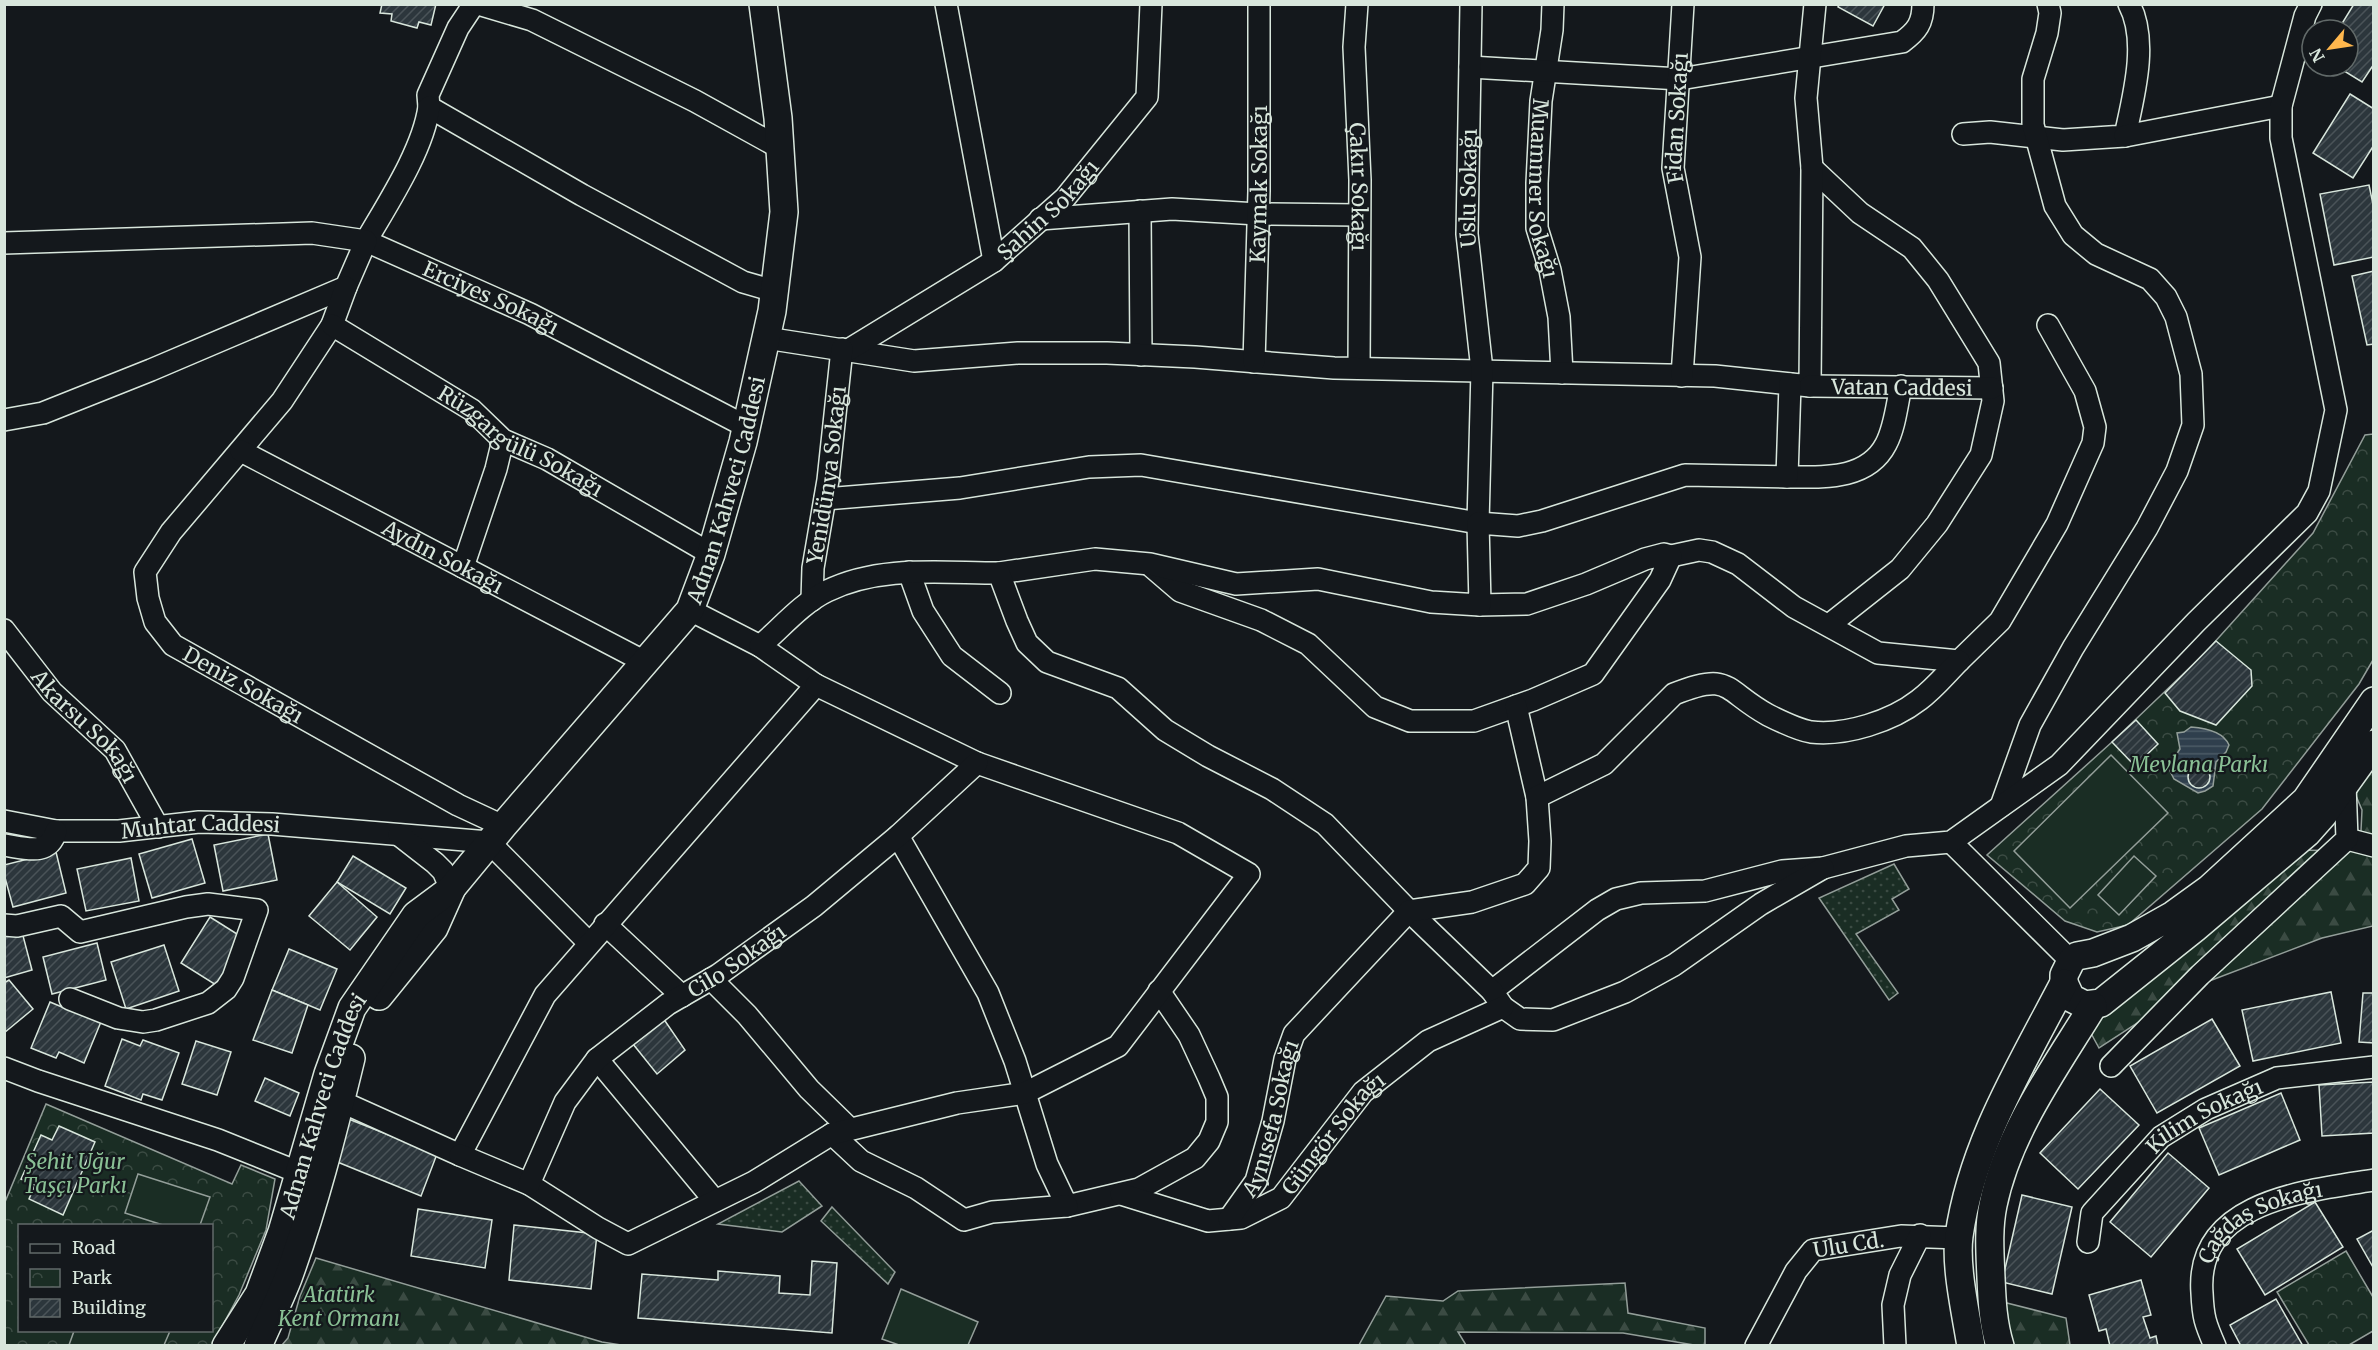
<svg xmlns="http://www.w3.org/2000/svg" width="2378" height="1350" font-family="Merriweather,serif">
  <style>
    .grass { fill: url(#grass-dots); stroke: #939e99; stroke-width: 1.5 }
    .forest { fill: url(#forest-firs); stroke: #939e99; stroke-width: 1.5 }
    .park { fill: url(#park-crowns); stroke: #939e99; stroke-width: 1.5; fill-rule: evenodd }
    .garden { fill: #1a2d24; stroke: #939e99; stroke-width: 1.5 }
    .water { fill: url(#water-rules); stroke: #939e99; stroke-width: 1.5 }
    .building { fill: url(#building-hatch); stroke: #d8e6dc; stroke-width: 1.5 }
    .lines { fill: none; stroke-linecap: round; stroke-linejoin: round }
    .minor-casing { stroke: #d8e6dc; stroke-width: 24 }
    .major-casing { stroke: #d8e6dc; stroke-width: 30 }
    .minor { stroke: #14181c; stroke-width: 21 }
    .major { stroke: #14181c; stroke-width: 27 }
    .labels { text-anchor: middle; dominant-baseline: central; stroke-width: 4.5; stroke-linejoin: round; paint-order: stroke }
    .street-label { font-size: 21px; fill: #d8e6dc; stroke: #14181c }
    .park-label { font-size: 21px; font-style: italic; fill: #8ac095; stroke: #14181c }
  </style>
  <defs>
    <pattern id="grass-dots" width="8" height="8" patternUnits="userSpaceOnUse" patternTransform="scale(1.5)"><rect width="8" height="8" fill="#1a2d24"/><path d="M2 2h.1M6 6h.1" fill="none" stroke="#3b4b43" stroke-width="1.8" stroke-linecap="round"/></pattern>
    <pattern id="forest-firs" width="22" height="20" patternUnits="userSpaceOnUse" patternTransform="scale(1.5)"><rect width="22" height="20" fill="#1a2d24"/><path d="M5 1l3.5 6h-7zM16 11l3.5 6h-7z" fill="#3b4b43"/></pattern>
    <pattern id="park-crowns" width="20" height="18" patternUnits="userSpaceOnUse" patternTransform="scale(1.5)"><rect width="20" height="18" fill="#1a2d24"/><path d="M2 6a3 3 0 1 1 6 0M12 15a3 3 0 1 1 6 0" fill="none" stroke="#3b4b43"/></pattern>
    <pattern id="water-rules" width="6" height="5" patternUnits="userSpaceOnUse" patternTransform="scale(1.5)"><rect width="6" height="5" fill="#2f3f4d"/><path d="M0 2.5h6" fill="none" stroke="#4c5b66"/></pattern>
    <pattern id="building-hatch" width="6" height="6" patternUnits="userSpaceOnUse" patternTransform="scale(1.5)"><rect width="6" height="6" fill="#2c363c"/><path d="M-1 1l2-2M0 6l6-6M5 7l2-2" fill="none" stroke="#4a5358"/></pattern>
  </defs>
  <rect width="100%" height="100%" fill="#14181c"/>
  <g class="grass">
    <path d="M1894,864l15,25 -17,10 7,11 -43,24 42,59 -9,7 -70,-102z"/>
    <path d="M799,1181l23,25 -40,26 -64,-8z"/>
    <path d="M832,1207l63,65 -7,12 -67,-63z"/>
  </g>
  <g class="forest">
    <path d="M2373,754v172l-51,12 -131,50 -92,60 -12,-22 204,-176 69,1 2,-41 -11,-26z"/>
    <path d="M316,1258l286,84 19,3h-339l6,-7 12,-42z"/>
    <path d="M1625,1283l3,30 77,15v17h-11l-71,-12 -165,-1 8,13h-107l27,-49 57,5 15,-10z"/>
    <path d="M1995,1300l71,18 4,27h-63z"/>
  </g>
  <g class="park">
    <path d="M2373,434v226l-14,24 -97,125 -134,116 -31,7 -32,-11 -78,-66 125,-113 91,-87 110,-122 52,-98z"/>
    <path d="M46,1104l186,80 9,-19 34,14 -9,51 -27,65 -27,50 -207,1v-144zM20,1226h192v104h-192z"/>
    <path d="M2346,1251l27,46v34l-24,14h-40l-32,-53z"/>
  </g>
  <g class="garden">
    <path d="M2111,755l57,58 -98,95 -56,-57z"/>
    <path d="M2134,856l22,20 -37,39 -21,-20z"/>
    <path d="M138,1174l72,23 -10,28h-37l-38,-12z"/>
    <path d="M901,1289l77,33 -10,23h-69l-17,-6z"/>
    <path d="M74,1331v-1l96,1 -6,14h-95z"/>
  </g>
  <path class="water" d="M2191,727c14,1 32,4 38,18l-3,7 -10,10 -3,24 -8,5 -7,2 -24,-14 -6,-12 12,-18 -3,-16 7,-1z"/>
  <g class="building">
    <path d="M382,4h54l-5,21 -12,-3 -2,6 -26,-7 1,-7 -12,-1z"/>
    <path d="M1839,4h46l-12,22 -35,-19z"/>
    <path d="M2354,4h16l4,3v57l-12,18 -26,-16h12v-36h-10z"/>
    <path d="M2350,94l24,15v36l-21,33 -40,-25z"/>
    <path d="M2369,185l5,24v48l-40,8 -14,-71z"/>
    <path d="M2374,271v73l-7,1 -15,-69z"/>
    <path d="M2216,641l35,29 1,16 -36,39 -36,-14 -15,-18z"/>
    <path d="M2136,720l22,24 -23,22 -23,-24z"/>
    <circle cx="2199" cy="777" r="11"/>
    <path d="M268,834l9,46 -54,11 -9,-46z"/>
    <path d="M192,839l13,44 -53,15 -13,-44z"/>
    <path d="M56,852l10,41 -53,14 -9,-33v-9z"/>
    <path d="M353,856l53,32 -16,26 -53,-32z"/>
    <path d="M131,858l8,43 -53,10 -9,-42z"/>
    <path d="M337,882l40,35 -27,33 -41,-34z"/>
    <path d="M210,917l35,22 -29,46 -35,-22z"/>
    <path d="M22,932l10,38 -28,8v-41z"/>
    <path d="M97,943l9,37 -54,14 -9,-37z"/>
    <path d="M164,945l15,46 -53,18 -15,-47z"/>
    <path d="M289,949l48,20 -17,41 -48,-20z"/>
    <path d="M9,980l24,29 -29,24v-50z"/>
    <path d="M272,990l36,15 -16,48 -39,-13z"/>
    <path d="M2331,992l10,51 -88,18 -11,-51z"/>
    <path d="M2363,993h11v50l-15,-1z"/>
    <path d="M50,1002l19,8 3,-6 31,13 -19,46 -25,-11 -3,6 -25,-10z"/>
    <path d="M663,1018l22,32 -28,24 -24,-30z"/>
    <path d="M2212,1019l28,47 -83,47 -27,-47z"/>
    <path d="M122,1039l18,7 3,-6 36,13 -17,47 -19,-6 -2,6 -36,-14z"/>
    <path d="M196,1041l35,11 -14,43 -35,-11z"/>
    <path d="M265,1078l34,15 -9,23 -35,-15z"/>
    <path d="M2374,1082v51l-52,3 -3,-51z"/>
    <path d="M2100,1089l39,36 -61,64 -38,-36z"/>
    <path d="M2281,1093l19,47 -81,35 -20,-47z"/>
    <path d="M346,1118l91,36 -16,42 -91,-37z"/>
    <path d="M59,1126l36,16 -32,73 -34,-16 6,-14 -14,-6 20,-44 11,5z"/>
    <path d="M2168,1153l41,35 -58,69 -41,-35z"/>
    <path d="M2022,1195l50,12 -20,87 -50,-12z"/>
    <path d="M2315,1202l28,45 -78,48 -28,-46z"/>
    <path d="M418,1209l74,11 -7,48 -74,-12z"/>
    <path d="M514,1225l83,9 -6,55 -82,-9z"/>
    <path d="M2374,1230v39l-17,-30z"/>
    <path d="M812,1261l25,2 -5,70 -194,-15 4,-44 76,6v-9l62,5 -1,17 31,2z"/>
    <path d="M2141,1280l10,35 -8,2 7,21 6,-2 2,10h-48l-4,-17 -7,2 -10,-36z"/>
    <path d="M2276,1299l27,47h-62l-11,-21z"/>
  </g>
  <g class="lines">
    <g class="minor-casing">
      <g id="minor">
        <path d="M474,4l-16,24 -30,67 1,12 153,88 161,87 31,9"/>
        <path d="M478,4l54,16 163,81 85,47"/>
        <path d="M946,4l48,257"/>
        <path id="s1" d="M1357,4l-3,43 6,133 -1,188"/>
        <path id="s2" d="M1553,4l-1,26 -11,71 -4,82v45l13,42 9,47 3,56"/>
        <path d="M1470,67l210,12 222,-37c15,-11 21,-19 21,-38"/>
        <path id="s3" d="M429,107c-6,43 -41,96 -63,134l164,73 217,113"/>
        <path d="M1963,134l27,-2 73,8 62,-4c8,-38 24,-95 4,-132"/>
        <path d="M2125,136l156,-30"/>
        <path d="M1812,168l48,45 52,35 26,32 51,83 4,38 -12,54 -44,69 -37,45 -71,56"/>
        <path d="M1140,211l1,144"/>
        <path d="M1040,219l132,-10 86,5 101,1"/>
        <path d="M4,243l308,-10 54,8 -20,46 -195,83 -108,43 -39,7"/>
        <path id="s4" d="M346,287l-14,38 -50,76 -111,131 -26,40 3,26 7,24 18,23 285,160 45,21"/>
        <path id="s5" d="M332,325l140,85 31,30 44,19 164,95"/>
        <path d="M766,338l148,23 104,-8h89l88,4 139,11 381,8 95,10 2,-218 -6,-70 9,-94"/>
        <path id="s6" d="M850,349l144,-88 71,-63 82,-101 4,-93"/>
        <path id="s7" d="M1254,362l5,-171v-187"/>
        <path id="s8" d="M1682,376l8,-119 -17,-89 10,-164"/>
        <path id="s9" d="M1810,386l182,2"/>
        <path id="s10" d="M241,451l404,211"/>
        <path d="M1787,477c34,0 80,4 99,-33 9,-17 11,-40 15,-58"/>
        <path id="s11" d="M825,499l135,-11 129,-21 52,-2 337,58 4,-153 -15,-136 4,-230"/>
        <path d="M1671,556l28,-6 13,2 26,12 56,43 84,46 81,8 41,-40 57,-97 36,-81 2,-16 -10,-36 -37,-66"/>
        <path d="M463,567l33,-98 7,-29"/>
        <path d="M1152,567l28,24 81,29 47,24 67,63 35,14h64l59,-21 60,-26 67,-94 11,-24 -7,-2 -19,5 -59,25 -59,20 -47,1"/>
        <path d="M909,572l14,39 29,45 48,37"/>
        <path d="M999,573l96,-14 55,5 86,20 82,-5 113,23 49,3 -2,-82 40,3 24,-5 143,-46 102,2 3,-93"/>
        <path id="s12" d="M812,600l1,-32 15,-88 14,-131"/>
        <path d="M690,610l70,36"/>
        <path id="s13" d="M4,630l48,62 63,58 43,77"/>
        <path d="M1516,706l21,91"/>
        <path d="M2001,806l29,-81 43,-77 74,-120 30,-57 16,-46 -2,-51 -15,-57 -10,-20 -16,-18 -54,-25 -23,-19 -18,-29 -22,-81v-46l14,-46 3,-20 -2,-9"/>
        <path id="s14" d="M4,821l52,10h63l80,-9 73,2 217,18 100,101"/>
        <path d="M399,835l36,28 8,8 8,18"/>
        <path d="M898,836l90,157 27,68 32,103 20,42 72,-17 56,-31 14,-17 8,-19v-25l-8,-19 -20,-43 -30,-44"/>
        <path d="M2347,839l27,7"/>
        <path d="M1951,842l120,119"/>
        <path d="M4,845c21,3 45,12 52,-14"/>
        <path d="M605,924l77,72"/>
        <path d="M4,925l13,1 44,-10 19,16 106,-25 22,-3 49,6 -24,68 -7,11 -18,14 -52,17 -13,2 -25,-4 -48,-19"/>
        <path d="M711,979l36,36 62,74 41,40"/>
        <path d="M1492,991l105,-81 19,-11 25,-6 64,-2 77,-20 41,-3 83,-22 45,-4 108,-77 137,-143 111,-109 12,-22 17,-81 -55,-272v-32l24,-90 6,-12"/>
        <path d="M597,1059l118,142"/>
        <path d="M2111,1066l89,-91 147,-136 -2,-55"/>
        <path d="M4,1068l34,13 180,59 82,33"/>
        <path d="M340,1101l120,54 85,-160 271,-310 -56,-39c21,-18 42,-43 67,-55 53,-26 114,-18 172,-18l18,48 10,22 20,19 71,26 47,42 43,26 64,33 53,35 84,87 83,80 11,16 17,12 33,1 72,-28 49,-27 87,-61 62,-36"/>
        <path d="M832,1134l29,27 55,27 48,32 28,-8 75,-6"/>
        <path d="M460,1155l69,29 69,44 30,16 126,-62 78,-48 125,-31 68,-10 93,-47 131,-172 -71,-41 -201,-70 -161,-78"/>
        <path id="s15" d="M529,1184l36,-82 32,-43 71,-55 50,-29 96,-69 84,-70 79,-73"/>
        <path id="s16" d="M1121,1194l87,27 33,-3 40,-20 82,-106 65,-51 75,-34"/>
        <path id="s17" d="M1229,1219l27,-38 17,-60 12,-62 9,-25 115,-123 63,-9 53,-18 14,-16 1,-27 -3,-44 67,-33 70,-70c57,-23 49,-4 94,21 12,6 31,15 43,17 35,4 81,-11 108,-32 15,-11 27,-26 40,-39"/>
        <path id="s18" d="M2088,1242l4,-29 69,-76 45,-28 71,-31 97,-11"/>
        <path id="s19" d="M1756,1346l40,-75 17,-21 88,-14 58,2"/>
        <path d="M1895,1346l-2,-41 7,-30 20,-40"/>
        <path id="s20" d="M2215,1346c-10,-23 -12,-29 -13,-53 -7,-92 104,-102 172,-113"/>
      </g>
    </g>
    <g class="major-casing">
      <g id="major">
        <path d="M2374,701l-68,99 -97,89 -36,26 -41,23 -39,15 -16,3 -6,5 -7,14v8l7,15 14,7 16,-2 94,-75 112,-95 16,-18 51,-71"/>
        <path d="M379,996l55,-68 17,-38"/>
        <path id="s21" d="M226,1346l33,-52 23,-62 46,-158 24,-66 64,-93 35,-26 52,-63 187,-216 21,-56 32,-112 29,-131 12,-99 -6,-94 -15,-114"/>
        <path d="M258,1346c10,-23 21,-45 30,-68 26,-71 45,-146 63,-220"/>
        <path d="M1971,1346c-5,-32 -16,-79 -12,-110 13,-92 63,-172 105,-253"/>
        <path d="M2000,1346c-7,-23 -8,-44 -9,-68 -1,-24 -3,-49 2,-73 15,-73 62,-137 100,-199"/>
      </g>
    </g>
    <use href="#minor" class="minor"/>
    <use href="#major" class="major"/>
  </g>
  <g class="labels">
    <g class="street-label">
      <text stroke="none"><textPath href="#s8" startOffset="260">Fidan Sokağı</textPath></text>
      <text stroke="none"><textPath href="#s7" startOffset="178">Kaymak Sokağı</textPath></text>
      <text stroke="none"><textPath href="#s1" startOffset="183">Çakır Sokağı</textPath></text>
      <text stroke="none"><textPath href="#s11" startOffset="996">Uslu Sokağı</textPath></text>
      <text stroke="none"><textPath href="#s2" startOffset="186">Muammer Sokağı</textPath></text>
      <text stroke="none"><textPath href="#s6" startOffset="243">Şahin Sokağı</textPath></text>
      <text stroke="none"><textPath href="#s3" startOffset="286">Erciyes Sokağı</textPath></text>
      <text stroke="none"><textPath href="#s9" startOffset="92">Vatan Caddesi</textPath></text>
      <text stroke="none"><textPath href="#s5" startOffset="222">Rüzgargülü Sokağı</textPath></text>
      <text stroke="none"><textPath href="#s12" startOffset="126">Yenidünya Sokağı</textPath></text>
      <text stroke="none"><textPath href="#s21" startOffset="1012">Adnan Kahveci Caddesi</textPath></text>
      <text stroke="none"><textPath href="#s10" startOffset="228">Aydın Sokağı</textPath></text>
      <text stroke="none"><textPath href="#s4" startOffset="512">Deniz Sokağı</textPath></text>
      <text stroke="none"><textPath href="#s13" startOffset="126">Akarsu Sokağı</textPath></text>
      <text stroke="none"><textPath href="#s14" startOffset="198">Muhtar Caddesi</textPath></text>
      <text stroke="none"><textPath href="#s15" startOffset="314">Cilo Sokağı</textPath></text>
      <text stroke="none"><textPath href="#s21" startOffset="260">Adnan Kahveci Caddesi</textPath></text>
      <text stroke="none"><textPath href="#s17" startOffset="111">Aynısefa Sokağı</textPath></text>
      <text stroke="none"><textPath href="#s18" startOffset="180">Kilim Sokağı</textPath></text>
      <text stroke="none"><textPath href="#s16" startOffset="252">Güngör Sokağı</textPath></text>
      <text stroke="none"><textPath href="#s20" startOffset="159">Çağdaş Sokağı</textPath></text>
      <text stroke="none"><textPath href="#s19" startOffset="148">Ulu Cd.</textPath></text>
    </g>
    <g class="park-label">
      <text x="2199" y="764">Mevlana Parkı</text>
      <text x="75" y="1161">Şehit Uğur<tspan x="75" dy="24">Taşçı Parkı</tspan></text>
      <text x="339" y="1294">Atatürk<tspan x="339" dy="24">Kent Ormanı</tspan></text>
    </g>
  </g>
  <rect width="2378" height="1350" fill="none" stroke="#d8e6dc" stroke-width="12"/>
  <rect x="18" y="1224" width="195" height="108" fill="#14181c" stroke="#626a69" stroke-width="1.5"/>
  <rect x="30" y="1244" width="30" height="9" fill="#14181c" stroke="#626a69" stroke-width="1.5"/>
  <text x="72" y="1254" font-size="18" fill="#d8e6dc">Road</text>
  <rect x="30" y="1269" width="30" height="18" fill="url(#park-crowns)" stroke="#626a69" stroke-width="1.5"/>
  <text x="72" y="1284" font-size="18" fill="#d8e6dc">Park</text>
  <rect x="30" y="1299" width="30" height="18" fill="url(#building-hatch)" stroke="#626a69" stroke-width="1.5"/>
  <text x="72" y="1314" font-size="18" fill="#d8e6dc">Building</text>
  <g transform="translate(2330 48) rotate(241)"><circle r="28" fill="#14181c" stroke="#626a69" stroke-width="1.5"/>
  <path d="M0-4.5L10 22L0 15L-10 22Z" fill="#ffb74d"/>
  <text y="-9" font-size="16" font-weight="bold" text-anchor="middle" fill="#d8e6dc">N</text>
  </g>
</svg>
